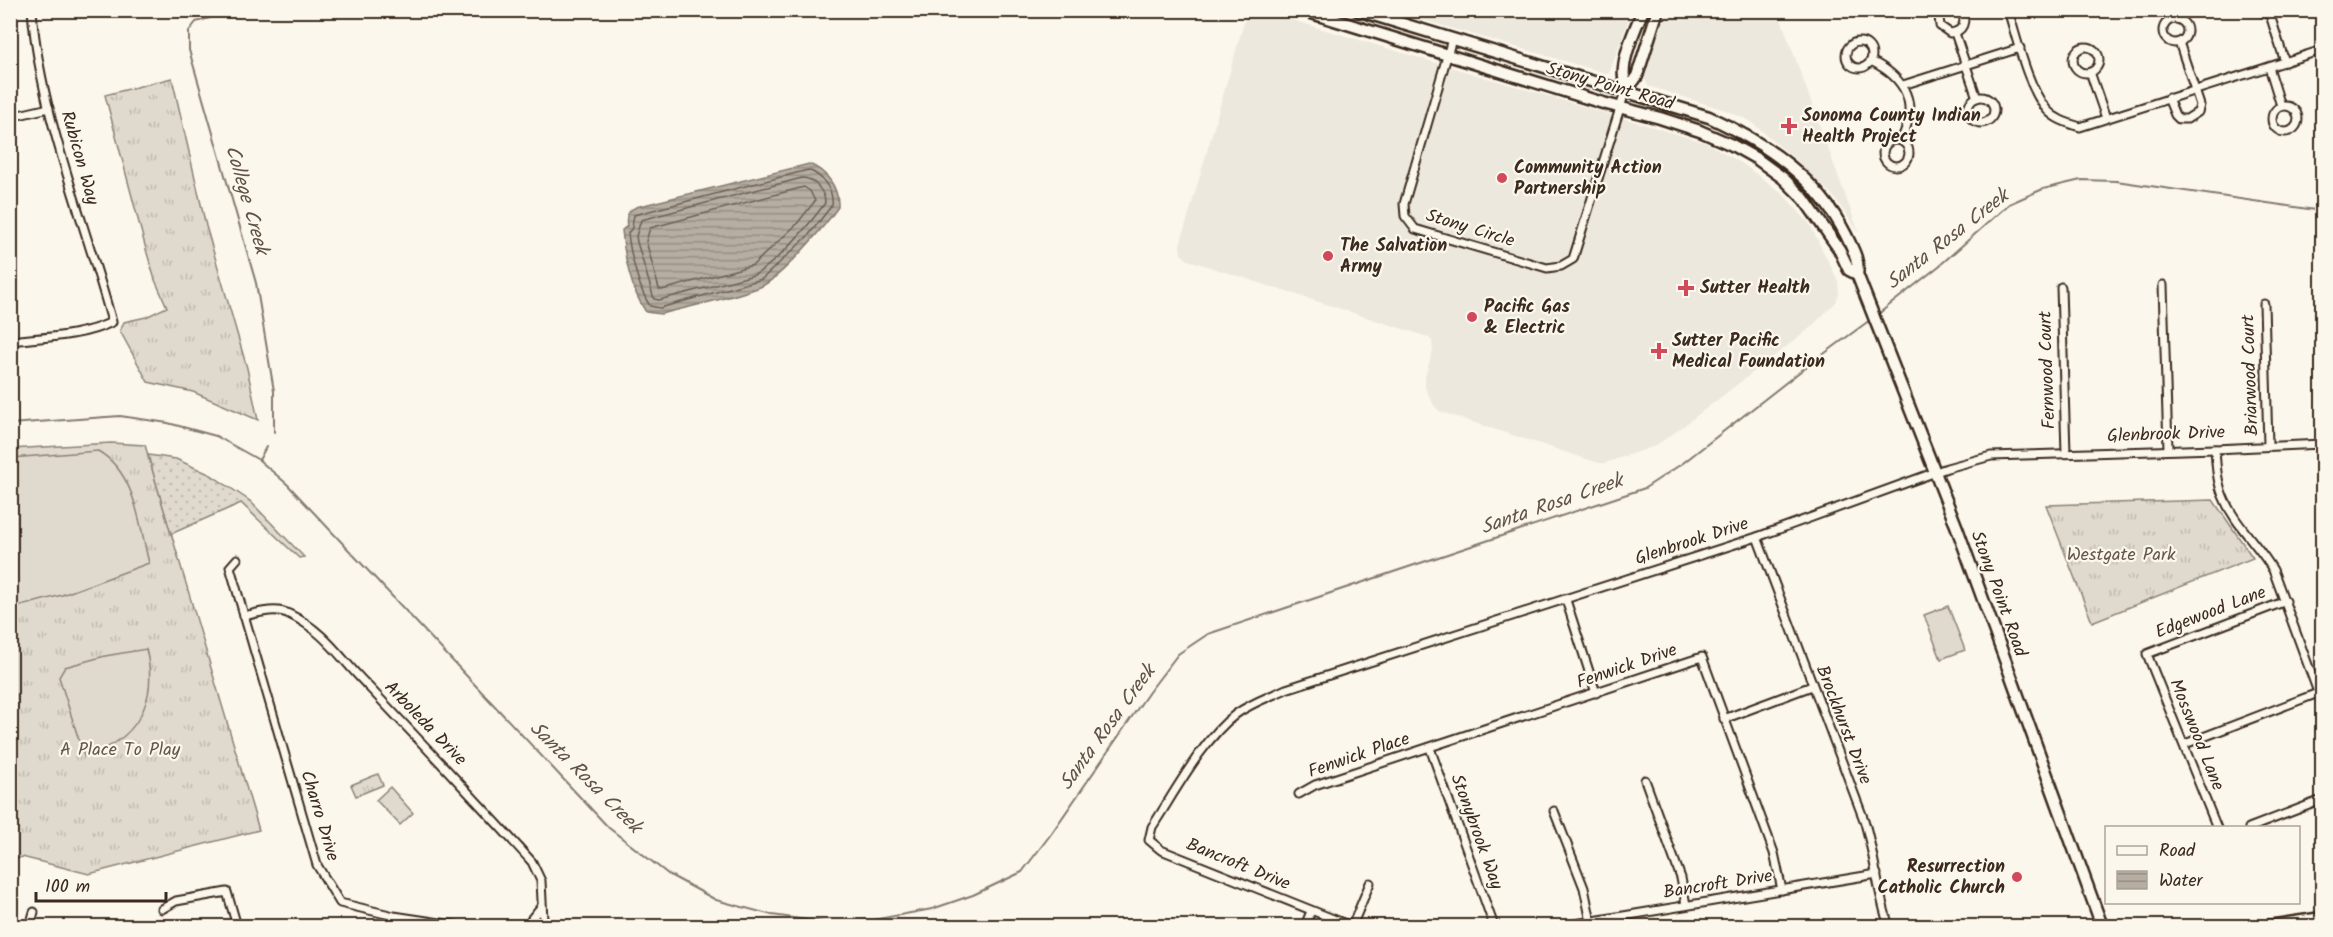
<svg xmlns="http://www.w3.org/2000/svg" width="2333" height="937" font-family="Kalam,sans-serif">
  <style>
    .built { fill: #ede8dd }
    .grass { fill: url(#grass-tufts); stroke: #8d8276; stroke-width: 1.5 }
    .garden { fill: url(#garden-dots); stroke: #8d8276; stroke-width: 1.5 }
    .pitch { fill: #dfd9ce; stroke: #8d8276; stroke-width: 1.5 }
    .water { fill: url(#water-rules); stroke: #85796d; stroke-width: 1.5 }
    .lines { fill: none; stroke-linecap: round; stroke-linejoin: round }
    .shore { stroke: #6c5f53; stroke-width: 1.5 }
    .stream { stroke: #85796d; stroke-width: 2 }
    .street-casing { stroke: #3b2a1e; stroke-width: 11 }
    .secondary-casing { stroke: #3b2a1e; stroke-width: 15 }
    .street { stroke: #fbf7ec; stroke-width: 7 }
    .secondary { stroke: #fbf7ec; stroke-width: 10 }
    .poi-dot { fill: #d1495b; stroke: #fbf7ec; stroke-width: 2 }
    .labels { text-anchor: middle; dominant-baseline: central; stroke-width: 4.5; stroke-linejoin: round; paint-order: stroke }
    .street-label { font-size: 18px; fill: #3b2a1e; stroke: #fbf7ec }
    .poi-label { font-size: 18px; font-weight: bold; fill: #3b2a1e; stroke: #fbf7ec; text-anchor: start }
    .park-label { font-size: 18px; fill: #64564a; stroke: #fbf7ec }
    .water-label { font-size: 20px; font-style: italic; fill: #605246; stroke: #fbf7ec }
  </style>
  <defs>
    <pattern id="grass-tufts" width="24" height="20" patternUnits="userSpaceOnUse" patternTransform="scale(1.5)"><rect width="24" height="20" fill="#dfd9ce"/><path d="M3 7l-1-3M5 7V3M7 7l1-3M15 17l-1-3M17 17v-4M19 17l1-3" fill="none" stroke="#c0bab0"/></pattern>
    <pattern id="garden-dots" width="8" height="8" patternUnits="userSpaceOnUse" patternTransform="scale(1.5)"><rect width="8" height="8" fill="#dfd9ce"/><path d="M2 2h.1M6 6h.1" fill="none" stroke="#c0bab0" stroke-width="1.8" stroke-linecap="round"/></pattern>
    <pattern id="water-rules" width="6" height="5" patternUnits="userSpaceOnUse" patternTransform="scale(1.5)"><rect width="6" height="5" fill="#b6aea2"/><path d="M0 2.5h6" fill="none" stroke="#958e83"/></pattern>
  </defs>
  <rect width="100%" height="100%" fill="#fbf7ec"/>
  <filter id="ink" filterUnits="userSpaceOnUse"><feTurbulence type="fractalNoise" baseFrequency=".0167" numOctaves="2"/><feDisplacementMap in="SourceGraphic" scale="12" xChannelSelector="R" yChannelSelector="G"/><feConvolveMatrix kernelMatrix="1 2 1 2 8 2 1 2 1" color-interpolation-filters="sRGB"/></filter>
  <g filter="url(#ink)">
    <g class="built">
      <path d="M1256,11h6l445,132 36,21 39,29 27,30 29,58 1,13 -3,8 -28,28 -130,100 -23,16 -50,17h-6l-158,-51 -6,-5 -10,-19v-11l8,-27 -1,-9 -4,-4 -240,-77 -7,-6 -1,-9 65,-226 6,-7z"/>
      <path d="M1392,11h240l-23,63z"/>
      <path d="M1668,11h110l81,222 -26,-37 -38,-37 -45,-38 -25,-11 -77,-24 -4,-8 19,-60z"/>
    </g>
    <g class="grass">
      <path d="M172,78l34,148 41,142 11,52 -65,-28 -45,-10 -28,-51 4,-9 22,-5 21,-10 -12,-27 -8,-27 -42,-158z"/>
      <path d="M111,443l34,2 114,385 -170,44 -67,-17 -11,4v-412z"/>
      <path d="M2213,500l40,58 -161,64 -46,-117z"/>
      <path d="M378,774l5,11 -27,11 -5,-11z"/>
    </g>
    <path class="garden" d="M148,455l28,4 35,16 39,26 54,56 -5,1 -58,-55 -70,31z"/>
    <g class="pitch">
      <path d="M98,451c38,22 41,73 51,112l-87,32 -45,12 -6,-4v-145z"/>
      <path d="M1948,606l17,44 -24,9 -17,-44z"/>
      <path d="M146,649c13,52 -9,93 -62,107l-25,-79 6,-10 40,-11z"/>
      <path d="M390,787l23,26 -13,12 -24,-25z"/>
    </g>
    <path class="water" d="M809,164c18,7 30,24 29,43 -14,20 -57,71 -78,80 -28,11 -69,19 -99,27l-15,-2c-15,-22 -22,-56 -24,-82l5,-4c-2,-9 0,-15 9,-19z"/>
    <g class="lines">
      <g class="shore">
        <path d="M808,170c14,5 26,20 24,35l-24,31 -46,43 -102,29 -10,-2c-11,-16 -20,-53 -22,-73l4,-5 2,-13z"/>
        <path d="M802,178c12,0 23,14 23,25 -15,21 -48,60 -71,72l-95,25 -5,-1 -17,-57 -1,-6 5,-16z"/>
        <path d="M804,187l6,4 5,10 -19,24 -43,40 -91,25 -3,-1 -13,-48 4,-13z"/>
      </g>
      <g class="stream">
        <path d="M236,10l-40,12 -7,9v19l67,233 18,108v41"/>
        <path d="M1877,315l62,-49 70,-62 34,-15 38,-9 35,1 206,30"/>
        <path d="M10,424l110,-8 48,7 48,13 43,24 28,24 322,344 59,46 48,26 56,15 57,8 44,-3 59,-11 41,-14 49,-23 29,-38 98,-142 29,-38 30,-20 437,-146 38,-25 119,-93 68,-50"/>
        <path d="M259,460l7,-13"/>
      </g>
      <g class="street-casing">
        <g id="street">
          <path d="M1943,10l-4,7 1,9 10,7c13,-1 18,-12 10,-23"/>
          <path d="M2008,10c9,29 20,78 39,100 9,10 21,13 33,17l242,-77"/>
          <path d="M2256,10l9,3 6,-2"/>
          <path d="M2269,12l16,50"/>
          <circle cx="2175" cy="31" r="12"/>
          <path d="M1955,33l22,65"/>
          <path d="M1452,39l-48,165 1,12 10,13 132,39 14,-2 12,-7 52,-167"/>
          <circle cx="1859" cy="55" r="13"/>
          <circle cx="2086" cy="60" r="13"/>
          <path d="M1871,61c35,17 48,43 30,79"/>
          <path d="M2269,67l12,39"/>
          <path d="M2090,72l16,46"/>
          <path d="M1903,85l117,-37"/>
          <circle cx="1981" cy="110" r="13"/>
          <path d="M2168,98l7,17 4,4h8l11,-7 2,-7 -21,-63"/>
          <circle cx="2285" cy="119" r="13"/>
          <path d="M10,117l39,-9"/>
          <circle cx="1896" cy="153" r="13"/>
          <path d="M2163,285l5,164"/>
          <path d="M2061,287l5,166"/>
          <path d="M2264,304l4,141"/>
          <path d="M10,341c34,-4 71,-4 102,-19 -27,-101 -72,-207 -80,-312"/>
          <path d="M2215,449c1,16 2,32 8,47 11,28 35,48 50,74l49,133"/>
          <path d="M1757,537l107,283c11,35 13,72 25,106"/>
          <path d="M237,559l-7,8 87,298 23,38 54,13 66,10"/>
          <path d="M1566,600l30,93"/>
          <path d="M244,616c13,-3 32,-9 45,-2 36,17 51,44 77,70 56,59 112,118 166,178l9,19 2,39 -2,6"/>
          <path d="M1724,719l88,-33"/>
          <path d="M2185,744l133,-51"/>
          <path d="M1430,748l64,178"/>
          <path d="M1645,780l36,98 5,27"/>
          <path d="M1299,794l16,-9 387,-128 72,196 8,37"/>
          <path d="M1554,811l30,77 7,34"/>
          <path d="M2217,828l-70,-174 139,-53"/>
          <path d="M2249,828l73,-28"/>
          <path d="M162,909l14,-8 51,-9 10,34"/>
          <path d="M30,926l4,-14"/>
          <path d="M529,926l3,-8 9,-11"/>
          <path d="M1305,926l6,-15"/>
          <path d="M1351,926l-190,-76 -12,-10 3,-13c23,-35 51,-88 84,-113 15,-11 33,-17 50,-25l471,-152 190,-69 44,-12 224,-7 107,-5"/>
          <path d="M1352,926l18,-43"/>
          <path d="M1563,926l314,-52"/>
        </g>
      </g>
      <g class="secondary-casing">
        <g id="secondary">
          <path d="M1302,10l301,93 57,15 40,13 32,14 25,14 26,19 21,21 35,50 10,21 8,4c3,-13 -5,-26 -11,-39 -29,-57 -80,-92 -137,-118l-352,-107"/>
          <path d="M1627,87c-11,-18 8,-58 16,-77"/>
          <path d="M1625,92c3,-6 8,-9 12,-16l21,-66"/>
          <path d="M1857,274l100,254 145,398"/>
          <path d="M2268,926l54,-8"/>
        </g>
      </g>
      <use href="#street" class="street"/>
      <use href="#secondary" class="secondary"/>
    </g>
  </g>
  <g class="poi-dot">
    <path d="M1786 117h6v6h6v6h-6v6h-6v-6h-6v-6h6z"/>
    <circle cx="1502" cy="178" r="6"/>
    <circle cx="1328" cy="256" r="6"/>
    <path d="M1683 279h6v6h6v6h-6v6h-6v-6h-6v-6h6z"/>
    <circle cx="1472" cy="317" r="6"/>
    <path d="M1656 342h6v6h6v6h-6v6h-6v-6h-6v-6h6z"/>
    <circle cx="2017" cy="877" r="6"/>
  </g>
  <g class="labels">
    <g class="street-label">
      <text transform="translate(1610 87) rotate(16)">Stony Point Road</text>
      <text transform="translate(79 158) rotate(74)">Rubicon Way</text>
      <text transform="translate(1470 229) rotate(17)">Stony Circle</text>
      <text transform="translate(2048 370) rotate(-92)">Fernwood Court</text>
      <text transform="translate(2251 375) rotate(-92)">Briarwood Court</text>
      <text transform="translate(2166 435) rotate(-2)">Glenbrook Drive</text>
      <text transform="translate(1692 542) rotate(-18)">Glenbrook Drive</text>
      <text transform="translate(1998 594) rotate(70)">Stony Point Road</text>
      <text transform="translate(2211 613) rotate(-21)">Edgewood Lane</text>
      <text transform="translate(1627 667) rotate(-19)">Fenwick Drive</text>
      <text transform="translate(425 724) rotate(46)">Arboleda Drive</text>
      <text transform="translate(1843 725) rotate(69)">Brockhurst Drive</text>
      <text transform="translate(2196 735) rotate(68)">Mosswood Lane</text>
      <text transform="translate(1359 756) rotate(-19)">Fenwick Place</text>
      <text transform="translate(319 816) rotate(73)">Charro Drive</text>
      <text transform="translate(1476 832) rotate(70)">Stonybrook Way</text>
      <text transform="translate(1238 865) rotate(22)">Bancroft Drive</text>
      <text transform="translate(1718 885) rotate(-9)">Bancroft Drive</text>
    </g>
    <g class="poi-label">
      <text x="1802" y="116">Sonoma County Indian<tspan x="1802" dy="21">Health Project</tspan></text>
      <text x="1514" y="168">Community Action<tspan x="1514" dy="21">Partnership</tspan></text>
      <text x="1340" y="246">The Salvation<tspan x="1340" dy="21">Army</tspan></text>
      <text x="1700" y="288">Sutter Health</text>
      <text x="1484" y="307">Pacific Gas<tspan x="1484" dy="21">&amp; Electric</tspan></text>
      <text x="1672" y="341">Sutter Pacific<tspan x="1672" dy="21">Medical Foundation</tspan></text>
      <text x="2005" y="867" text-anchor="end">Resurrection<tspan x="2005" dy="21">Catholic Church</tspan></text>
    </g>
    <g class="park-label">
      <text x="2121" y="555">Westgate Park</text>
      <text x="120" y="750">A Place To Play</text>
    </g>
    <g class="water-label">
      <text transform="translate(246 200) rotate(74)">College Creek</text>
      <text transform="translate(1948 240) rotate(-38)">Santa Rosa Creek</text>
      <text transform="translate(1552 505) rotate(-19)">Santa Rosa Creek</text>
      <text transform="translate(1108 728) rotate(-54)">Santa Rosa Creek</text>
      <text transform="translate(585 778) rotate(45)">Santa Rosa Creek</text>
    </g>
  </g>
  <rect width="2333" height="937" fill="none" stroke="#fbf7ec" stroke-width="36"/>
  <rect x="18" y="18" width="2297" height="901" fill="none" stroke="#3b2a1e" stroke-width="2" filter="url(#ink)"/>
  <rect x="2105" y="826" width="195" height="78" fill="#fbf7ec" stroke="#aea59a" stroke-width="1.5"/>
  <rect x="2117" y="846" width="30" height="9" fill="#fbf7ec" stroke="#aea59a" stroke-width="1.5"/>
  <text x="2159" y="856" font-size="18" fill="#3b2a1e">Road</text>
  <rect x="2117" y="871" width="30" height="18" fill="url(#water-rules)" stroke="#aea59a" stroke-width="1.5"/>
  <text x="2159" y="886" font-size="18" fill="#3b2a1e">Water</text>
  <path d="M36 892v9h130v-9" fill="none" stroke="#3b2a1e" stroke-width="3"/>
  <text x="45" y="892" font-size="18" fill="#3b2a1e" stroke="#fbf7ec" stroke-width="4.5" paint-order="stroke">100 m</text>
</svg>
